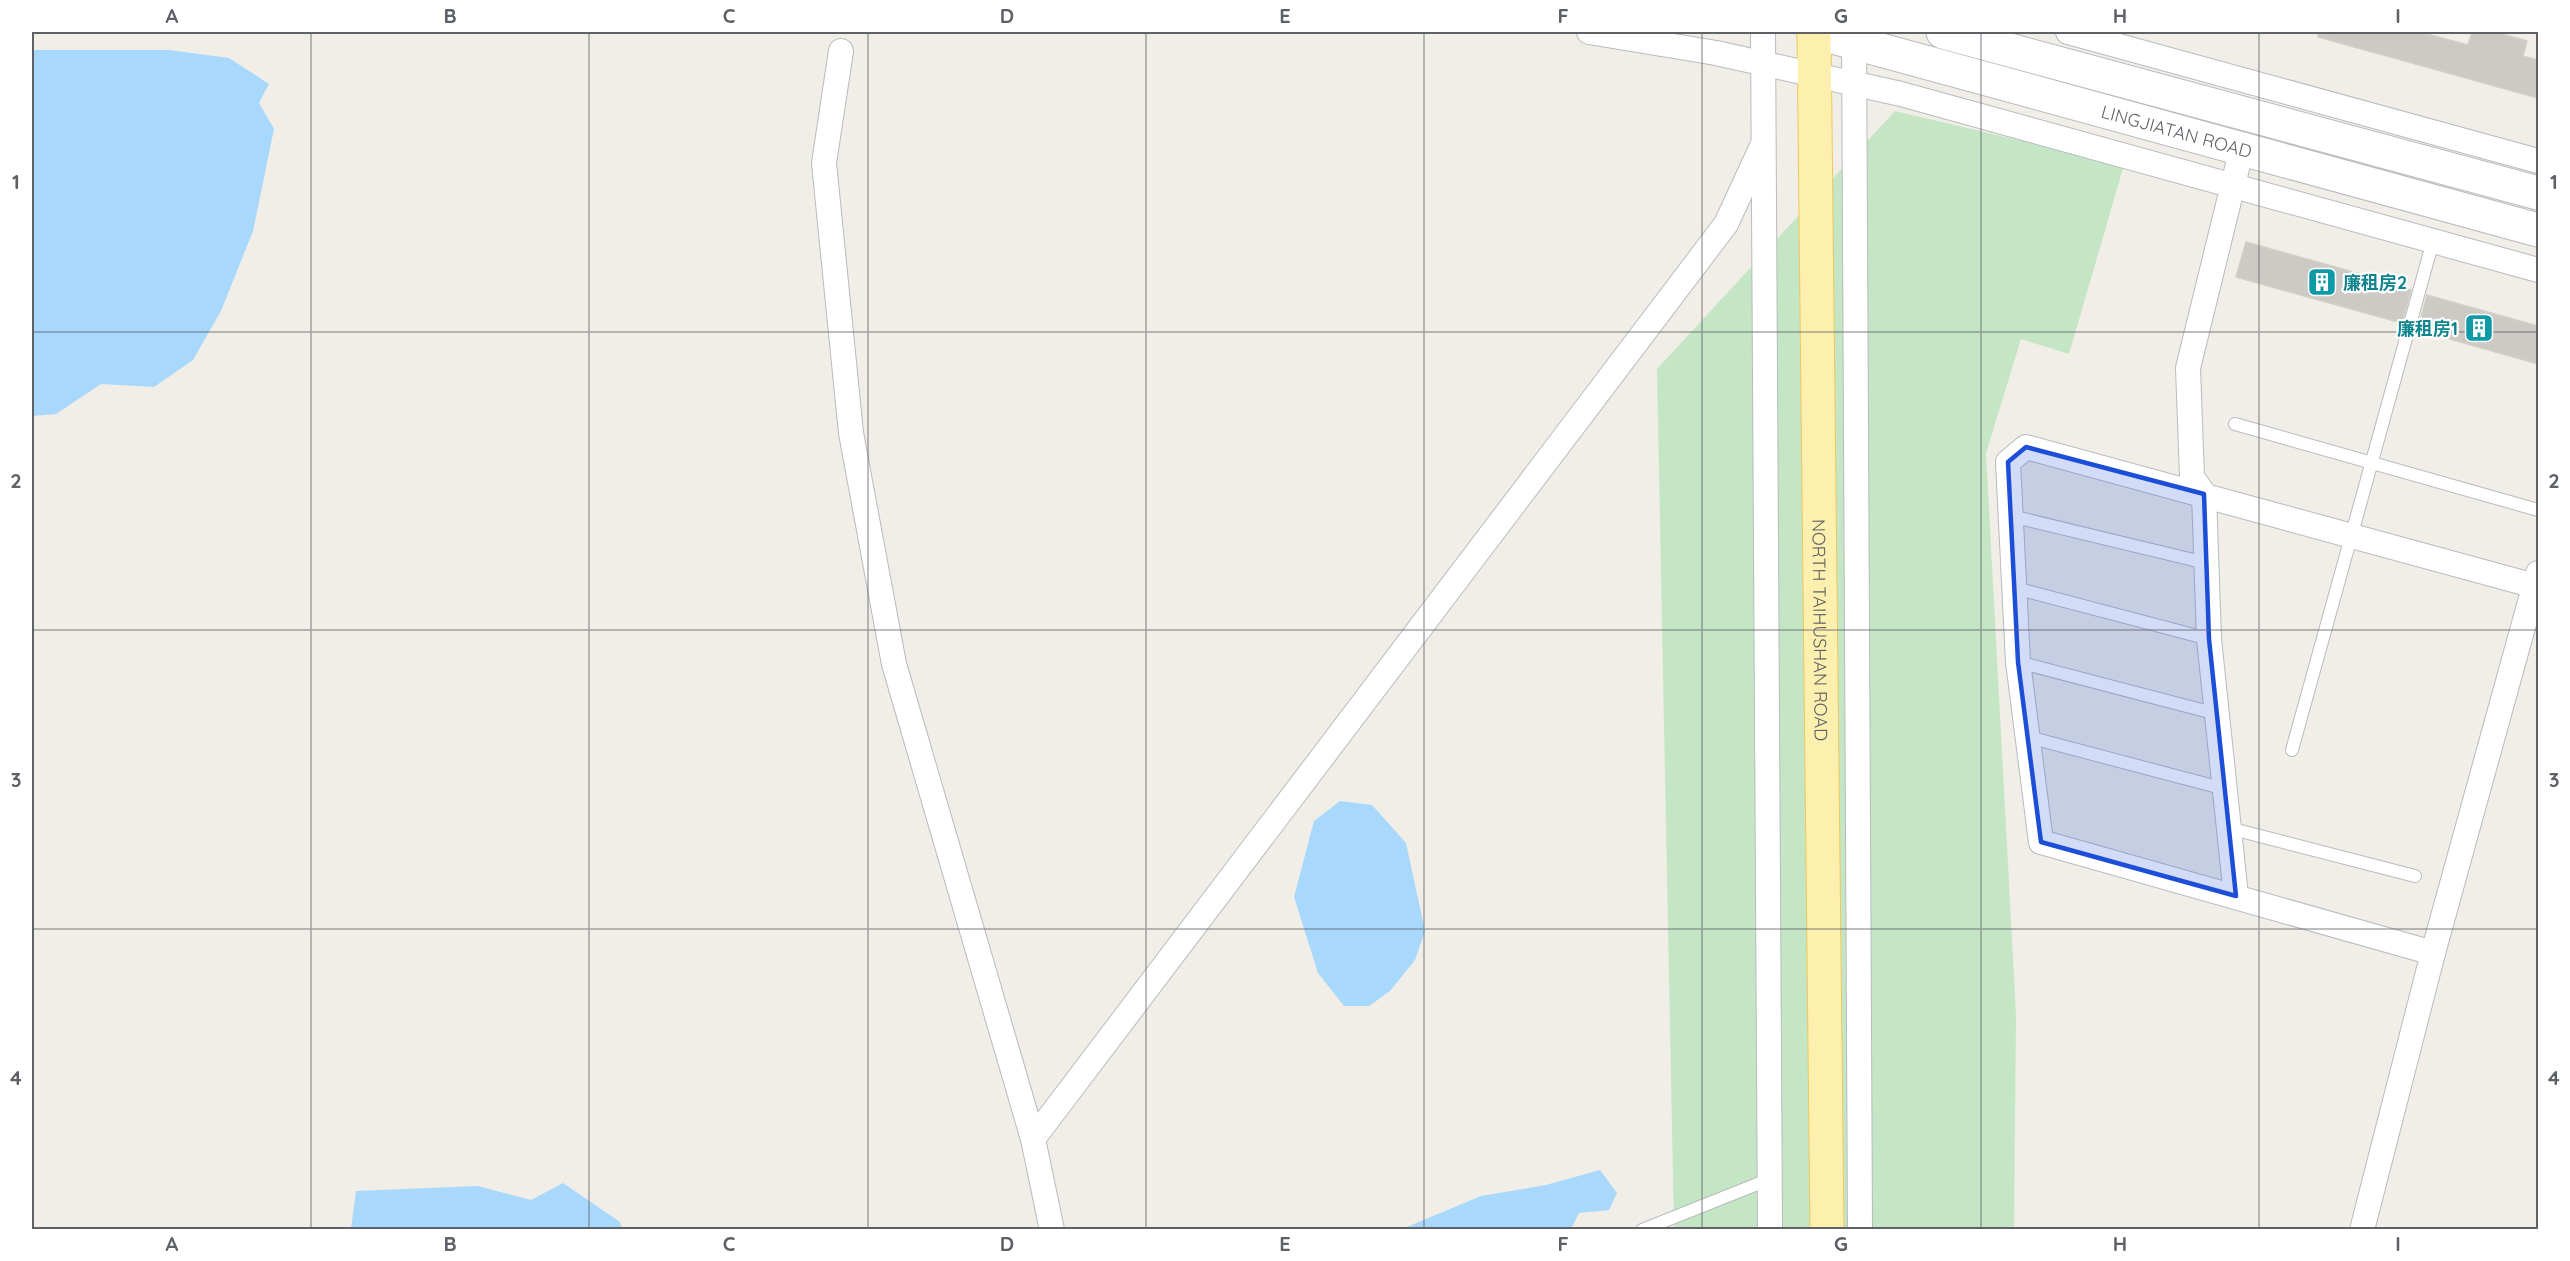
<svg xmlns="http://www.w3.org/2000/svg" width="2570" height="1261" font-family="Quicksand,'Noto Sans SC',sans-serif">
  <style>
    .green { fill: #c4e6c4 }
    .water { fill: #a9d8fd }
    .building { fill: #cdcac5; stroke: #d4cfc5; stroke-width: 1.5 }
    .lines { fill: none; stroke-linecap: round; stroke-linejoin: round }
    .lane-casing { stroke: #b8bbbf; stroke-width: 14 }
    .street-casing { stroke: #b8bbbf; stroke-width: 26 }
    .secondary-casing { stroke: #b7babf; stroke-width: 35 }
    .primary-casing { stroke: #efc760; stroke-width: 35 }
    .lane { stroke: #fff; stroke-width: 12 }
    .street { stroke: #fff; stroke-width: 24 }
    .secondary { stroke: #fff; stroke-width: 33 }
    .primary { stroke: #fdf0ae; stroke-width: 33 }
    .marked { fill: #1d4ed8; fill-opacity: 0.2; stroke: #1d4ed8; stroke-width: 4.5; stroke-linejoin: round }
    .grid { fill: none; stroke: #5e6166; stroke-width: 1.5; stroke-opacity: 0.55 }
    .labels { text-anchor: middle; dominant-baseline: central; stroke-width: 4.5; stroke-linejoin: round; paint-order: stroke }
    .street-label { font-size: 18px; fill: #5e6166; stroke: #fff }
    .culture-label { font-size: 18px; font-weight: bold; fill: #0d838f; stroke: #fff; text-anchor: start }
    .neatline { fill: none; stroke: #5e6166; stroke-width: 2 }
    .grid-label { font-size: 20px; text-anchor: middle; font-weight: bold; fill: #5e6166 }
  </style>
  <rect width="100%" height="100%" fill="#f0eee6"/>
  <path class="green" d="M1895,111l229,54 -55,189 -48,-15 -35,114 30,562 -2,214h-340l-17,-860z"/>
  <g class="water">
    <path d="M32,50h137l60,8 40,26 -10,19 15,26 -21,102 -32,80 -28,49 -39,27 -53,-3 -45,30 -24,2z"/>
    <path d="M1340,801l32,4 34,38 19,88 -10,29 -25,31 -21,15h-25l-26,-33 -24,-76 20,-76z"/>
    <path d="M1600,1170l17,23 -8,17 -30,3 -8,16h-169l79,-33 65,-11z"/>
    <path d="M563,1183l57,39 2,7h-271l5,-38 122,-5 53,14z"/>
  </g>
  <g class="building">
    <path d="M2318,32h102l48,13 4,-13h23l32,9 -4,15 15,4v38l-220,-61z"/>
    <path d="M2246,242l161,45 -1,2 5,1 -9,33 -166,-46z"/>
    <path d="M2427,295l111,31v38l-120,-34z"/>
  </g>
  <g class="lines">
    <g class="lane-casing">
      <g id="lane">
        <path d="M2235,424l303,86"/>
        <path d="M2011,516l195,47"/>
        <path d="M2015,588l194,51"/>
        <path d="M2018,662l199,52"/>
        <path d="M2028,737l197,52"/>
        <path d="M2292,750l141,-509"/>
        <path d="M2229,828l186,48"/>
        <path d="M1642,1230l128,-51"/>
      </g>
    </g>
    <g class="street-casing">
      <g id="street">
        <path d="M1589,32l127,21 185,41 637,176"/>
        <path d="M1763,32l7,1198"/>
        <path d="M1854,32l6,1198"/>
        <path d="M2068,32l470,129"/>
        <path d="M841,51l-17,112 27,270 43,231 139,475 19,91"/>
        <path d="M2236,896l-27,-257 -5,-145 -12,-17 -4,-109 54,-220"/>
        <path d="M2433,953l-392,-111 -23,-180 -10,-200 18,-15c170,45 339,94 509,139"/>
        <path d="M1033,1139l693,-915 37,-80"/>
        <path d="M2362,1230l71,-277 105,-380"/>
      </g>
    </g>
    <g class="secondary-casing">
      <g id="secondary">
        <path id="s1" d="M1815,32l723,198"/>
        <path d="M1943,32l595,161"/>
      </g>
    </g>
    <g class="primary-casing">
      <g id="primary">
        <path id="s2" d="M1814,32l13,1198"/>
      </g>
    </g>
    <use href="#lane" class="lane"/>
    <use href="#street" class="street"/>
    <use href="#secondary" class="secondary"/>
    <use href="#primary" class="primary"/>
  </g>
  <path class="marked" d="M2026,447l178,47 5,145 27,257 -195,-54 -23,-180 -10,-200z"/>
  <path class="grid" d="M311,32v1198M589,32v1198M868,32v1198M1146,32v1198M1424,32v1198M1702,32v1198M1981,32v1198M2259,32v1198M32,332h2506M32,630h2506M32,929h2506"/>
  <defs>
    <g id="building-square" transform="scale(1.5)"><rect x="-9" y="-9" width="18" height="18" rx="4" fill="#0f9aa8" stroke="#fff"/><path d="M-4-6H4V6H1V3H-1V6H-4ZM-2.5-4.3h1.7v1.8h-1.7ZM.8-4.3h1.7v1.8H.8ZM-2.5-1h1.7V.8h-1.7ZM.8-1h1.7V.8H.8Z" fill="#fff"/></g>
  </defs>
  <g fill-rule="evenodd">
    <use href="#building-square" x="2322" y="282"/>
    <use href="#building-square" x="2479" y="328"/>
  </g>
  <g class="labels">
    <g class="street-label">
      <text stroke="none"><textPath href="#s1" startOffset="375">LINGJIATAN ROAD</textPath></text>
      <text stroke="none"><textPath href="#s2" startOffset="598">NORTH TAIHUSHAN ROAD</textPath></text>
    </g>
    <g class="culture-label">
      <text x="2343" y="282">廉租房2</text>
      <text x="2458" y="328" text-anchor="end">廉租房1</text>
    </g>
  </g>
  <rect width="2570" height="1261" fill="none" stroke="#ffffff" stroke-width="66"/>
  <rect x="33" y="33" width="2504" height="1195" class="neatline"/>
  <g class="grid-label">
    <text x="172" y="23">A</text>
    <text x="450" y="23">B</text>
    <text x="729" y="23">C</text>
    <text x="1007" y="23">D</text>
    <text x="1285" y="23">E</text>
    <text x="1563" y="23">F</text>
    <text x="1841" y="23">G</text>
    <text x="2120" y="23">H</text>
    <text x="2398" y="23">I</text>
    <text x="16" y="189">1</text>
    <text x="2554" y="189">1</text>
    <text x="16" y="488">2</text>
    <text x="2554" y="488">2</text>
    <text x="16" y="787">3</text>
    <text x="2554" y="787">3</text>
    <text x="16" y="1085">4</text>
    <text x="2554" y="1085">4</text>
    <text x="172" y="1251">A</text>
    <text x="450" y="1251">B</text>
    <text x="729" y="1251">C</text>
    <text x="1007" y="1251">D</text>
    <text x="1285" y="1251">E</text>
    <text x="1563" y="1251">F</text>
    <text x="1841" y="1251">G</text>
    <text x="2120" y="1251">H</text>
    <text x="2398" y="1251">I</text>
  </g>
</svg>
